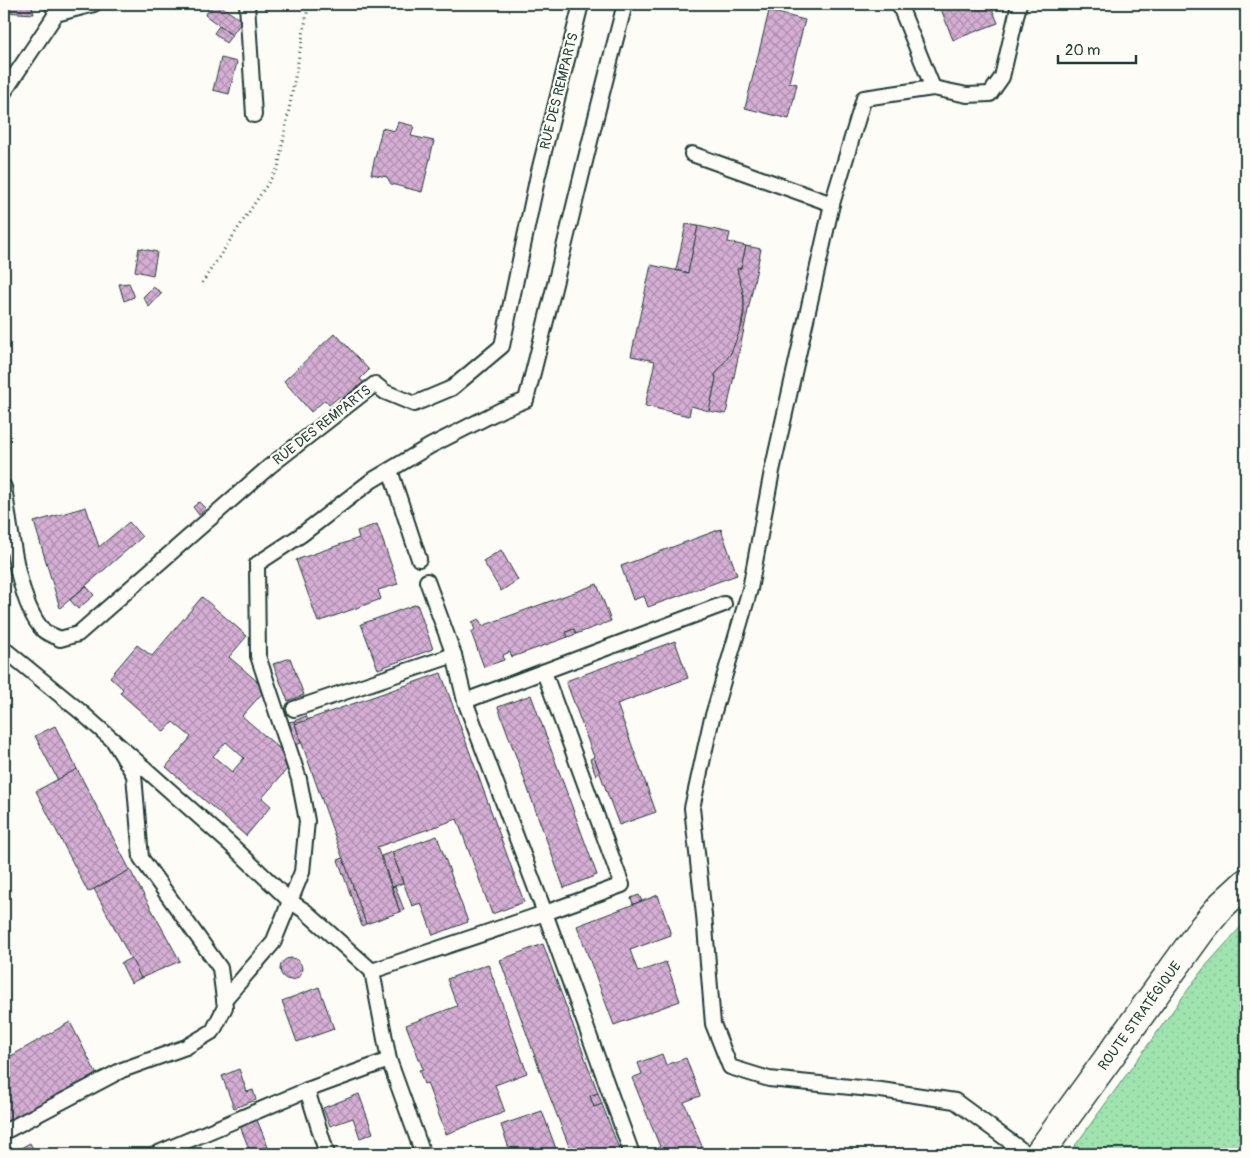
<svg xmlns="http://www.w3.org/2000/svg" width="1250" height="1158" font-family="Pangolin,sans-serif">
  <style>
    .grass { fill: url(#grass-dots); stroke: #5f9071 }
    .building { fill: url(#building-cross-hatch); stroke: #1f3d34; fill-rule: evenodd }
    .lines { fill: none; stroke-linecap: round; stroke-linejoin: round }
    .lane-casing { stroke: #1f3d34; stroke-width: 18 }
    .secondary-casing { stroke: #1f3d34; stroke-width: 31 }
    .path { stroke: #1f3d34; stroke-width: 3; stroke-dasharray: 1 4; stroke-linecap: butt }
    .lane { stroke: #fdfcf7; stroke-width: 14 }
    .secondary { stroke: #fdfcf7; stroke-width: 28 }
    .labels { text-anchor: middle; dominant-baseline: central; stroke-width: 4.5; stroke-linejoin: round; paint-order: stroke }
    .street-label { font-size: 14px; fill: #1f3d34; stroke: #fdfcf7 }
  </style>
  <defs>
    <pattern id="grass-dots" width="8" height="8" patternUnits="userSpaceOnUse" patternTransform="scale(1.25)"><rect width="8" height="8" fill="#9fe3ae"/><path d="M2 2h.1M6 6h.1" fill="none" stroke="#88c496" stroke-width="1.8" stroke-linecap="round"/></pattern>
    <pattern id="building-cross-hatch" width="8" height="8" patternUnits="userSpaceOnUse" patternTransform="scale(1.25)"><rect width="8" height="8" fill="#d6aed5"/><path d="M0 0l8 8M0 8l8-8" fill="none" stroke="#ad8fae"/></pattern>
  </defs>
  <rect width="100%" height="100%" fill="#fdfcf7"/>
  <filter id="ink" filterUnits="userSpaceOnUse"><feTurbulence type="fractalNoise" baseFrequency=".02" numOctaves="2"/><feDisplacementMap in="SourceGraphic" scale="10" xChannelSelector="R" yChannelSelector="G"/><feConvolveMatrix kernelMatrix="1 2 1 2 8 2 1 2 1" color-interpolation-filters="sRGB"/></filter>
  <g filter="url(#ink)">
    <path class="grass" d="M1246,921v233h-177l134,-185z"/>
    <g class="building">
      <path d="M4,4h27l3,10 -30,-2z"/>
      <path d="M214,4h4l24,17 -10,14 -27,-20z"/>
      <path d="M939,4h51l8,19 -45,17z"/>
      <path d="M769,11l36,9 -16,62 8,2 -8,35 -44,-11z"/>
      <path d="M4,22l5,18 -5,1z"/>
      <path d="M219,26l13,9 -6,8 -12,-10z"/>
      <path d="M221,58l16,4 -8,32 -16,-4z"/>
      <path d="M398,122l16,4 -3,10 23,5 -12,51 -31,-8 -4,-7 -16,-3 11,-46 13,3z"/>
      <path d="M686,224l12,2 -10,47 -12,-3z"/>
      <path d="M698,226l32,7 -2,9 18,4 -5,22 -4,1 6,21 1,18 -4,24 -4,10 -8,17 -13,16 1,4 -7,32 -18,-5 -2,10 -44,-10 10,-45 -24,-5 20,-91 37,8z"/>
      <path d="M746,246l15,3 -35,165 -17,-3 7,-32 -1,-4 16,-22 11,-28 2,-11v-18l-7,-27 4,-1z"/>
      <path d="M139,248l18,4 -4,23 -18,-4z"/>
      <path d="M129,283l5,12v2l-10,4 -5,-17z"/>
      <path d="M153,287l9,6 -13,14 -6,-10z"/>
      <path d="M335,333l34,37 -9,9 5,4 -21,18 -4,-5 -11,9 -4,-5 -14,12 -27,-31z"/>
      <path d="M199,502l7,7 -7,6 -6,-8z"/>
      <path d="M86,507l13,40 30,-25 13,15 -82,71 -26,-86z"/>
      <path d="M377,524l21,60 -20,6 3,9 -63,23 -22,-62 63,-22 -2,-7z"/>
      <path d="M721,529l16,46 -89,32 -4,-11 -11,4 -12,-34z"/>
      <path d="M501,550l17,30 -17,11 -18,-30z"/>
      <path d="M597,584l14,37 -35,13 -2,-5 -8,3 2,5 -56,20 -2,-5 -7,3 1,5 -20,7 -13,-35 4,-2 -3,-8 7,-3 3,7z"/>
      <path d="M86,586l8,9 -16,14 -8,-9z"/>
      <path d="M202,597l45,39 -18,21 37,32 -24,27 52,45 -32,37 9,8 -25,30 -80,-69 25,-30 -18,-15 -9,10 -44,-39 3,-4 -13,-12 27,-32 15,11zM226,742l18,16 -12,14 -19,-16z"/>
      <path d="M417,604l16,45 -55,20 -17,-45z"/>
      <path d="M574,629l2,5 -8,3 -2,-5z"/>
      <path d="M675,641l13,37 -71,26 39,108 -37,13 -53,-144z"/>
      <path d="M290,658l14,37 -16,6 -15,-37z"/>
      <path d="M441,673l83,229 -32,12 -35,-95 -80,28 23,65 -34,12 -71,-200z"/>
      <path d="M531,695l66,180 -33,13 -66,-181z"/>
      <path d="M306,716l2,4 -13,4 -1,-3z"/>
      <path d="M294,721l7,22 -5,2 -7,-23z"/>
      <path d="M55,726l22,43 -19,11 -23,-44z"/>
      <path d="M594,757l6,16 -4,2 -6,-16z"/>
      <path d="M77,769l53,101 -42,22 -52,-101z"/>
      <path d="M437,836l31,86 -35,13 -12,-32 -9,3 -20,-54z"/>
      <path d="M392,852l11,31 -11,4 -11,-31z"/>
      <path d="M343,858l23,66 -4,2 -24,-66z"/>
      <path d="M130,870l50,91 -39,17 -47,-89z"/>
      <path d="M395,886l9,24 -4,2 -8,-25z"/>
      <path d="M639,895l3,6 -9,3 -2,-6z"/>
      <path d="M658,895l13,40 -41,15 8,22 28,-10 14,39 -66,24 -37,-99z"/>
      <path d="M543,944l55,149 -8,3 4,11 8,-3 19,50h-49l-26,-67 -46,-127z"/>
      <circle cx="291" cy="969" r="11"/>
      <path d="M131,958l10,20 -10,5 -10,-20z"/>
      <path d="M488,964l39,109 -32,12 10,27 -59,22 -19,-51 -3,1 -5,-14 4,-1 -17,-44 51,-19 -10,-27z"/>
      <path d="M319,987l15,42 -37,13 -15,-41z"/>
      <path d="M70,1022l28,55 -94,51v-68z"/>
      <path d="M662,1054l4,11 20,-7 14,38 -16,6 21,52h-42l-31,-76 10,-4 -4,-11z"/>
      <path d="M239,1069l8,23 6,-2 3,10 -22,8 -12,-32z"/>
      <path d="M598,1093l4,11 -8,3 -4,-11z"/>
      <path d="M359,1094l14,39 -13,5 -7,-20 -23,8 -7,-18z"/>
      <path d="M542,1111l16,43h-47l-10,-29z"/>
      <path d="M257,1120l13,32 -6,2h-13l-11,-28z"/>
      <path d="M30,1143l5,10 -3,1h-22z"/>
      <path d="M379,1148l2,6h-19z"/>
    </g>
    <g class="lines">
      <g class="lane-casing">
        <g id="lane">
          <path d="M52,4l4,10 38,-10"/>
          <path d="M247,4l7,111"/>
          <path d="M899,4l34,84"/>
          <path d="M1019,4l-17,73 -12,17 -23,1 -34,-7 -69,10 -32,106 -60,267 -22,118 -39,133 -19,86 12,107 9,109 17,43 39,12 112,11 74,11 72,53"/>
          <path d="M4,92l52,-78"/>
          <path d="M692,154l140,50"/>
          <path d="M390,470l29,89"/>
          <path d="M4,487c6,37 13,116 39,143 4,4 12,6 17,9l18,-5 192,-168 105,-82 10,8 29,12 38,-16 50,-42 36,-171 43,-171"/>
          <path d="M427,581l27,74 11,46 80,212 87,241"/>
          <path d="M4,649l77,63 148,131 61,58 15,10 67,60"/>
          <path d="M465,701l259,-97"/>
          <path d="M294,709l160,-54"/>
          <path d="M224,1000l49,-57 29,-71 5,-51 -8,-42 -41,-123 -1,-92 44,-29 70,-54 59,-35 71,-36 25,-10c34,-132 64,-265 99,-396"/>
          <path d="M307,1090l20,64"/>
          <path d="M4,1132l118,-62 64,-23 27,-16 12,-24 -5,-39 -79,-110 -7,-83 -21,-35"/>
          <path d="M156,1154l151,-64 82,-30"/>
          <path d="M423,1154l-34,-94 -17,-89 173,-58 77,-28 -78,-213"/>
        </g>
      </g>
      <g class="secondary-casing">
        <g id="secondary">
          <path id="s1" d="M1039,1154l163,-225 20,-24 24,-22"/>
        </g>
      </g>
      <path class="path" d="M202,283l76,-115 30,-160 -1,-4"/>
      <use href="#lane" class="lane"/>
      <use href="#secondary" class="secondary"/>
    </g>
  </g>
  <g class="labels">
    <g class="street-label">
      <text transform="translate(559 91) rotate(-76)">RUE DES REMPARTS</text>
      <text transform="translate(322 425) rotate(-38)">RUE DES REMPARTS</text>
      <text stroke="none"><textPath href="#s1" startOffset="171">ROUTE STRATÉGIQUE</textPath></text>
    </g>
  </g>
  <rect width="1250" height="1158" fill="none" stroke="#fdfcf7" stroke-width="20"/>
  <rect x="10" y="10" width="1230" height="1138" fill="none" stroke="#1f3d34" stroke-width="2" filter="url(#ink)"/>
  <path d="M1058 55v8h78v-8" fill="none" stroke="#1f3d34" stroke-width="2.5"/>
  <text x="1065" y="55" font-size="15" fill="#1f3d34" stroke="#fdfcf7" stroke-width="4" paint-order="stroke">20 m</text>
</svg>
